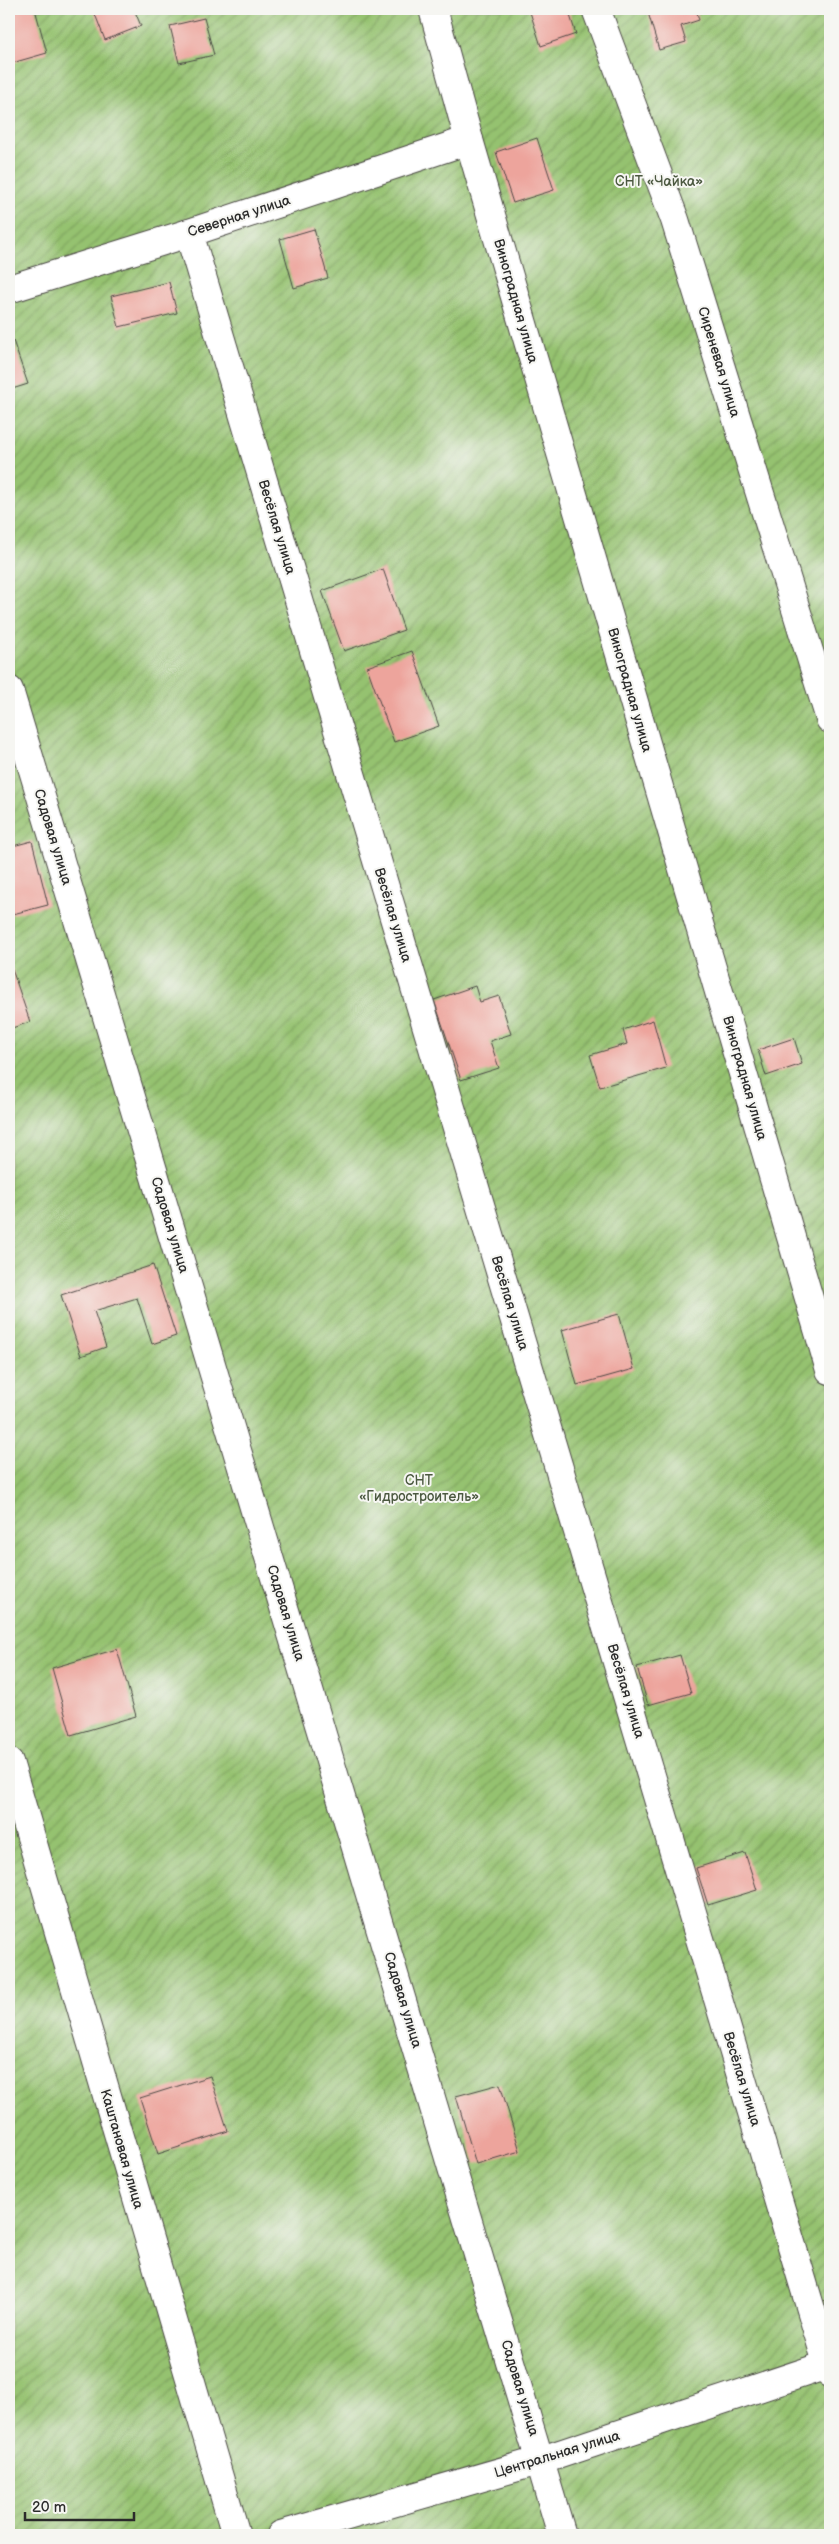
<svg xmlns="http://www.w3.org/2000/svg" width="839" height="2544" font-family="'Balsamiq Sans',sans-serif">
  <style>
    .garden { fill: url(#garden-furrows); stroke: #60764e }
    .building { fill: #eda49c }
    .lines { fill: none; stroke-linecap: round; stroke-linejoin: round }
    .minor-casing { stroke: #494743; stroke-width: 30 }
    .minor { stroke: #fff; stroke-width: 28 }
    .labels { text-anchor: middle; dominant-baseline: central; stroke-width: 4; stroke-linejoin: round; paint-order: stroke }
    .park-label { font-size: 14px; fill: #4b5840; stroke: #f6f6f2 }
    .street-label { font-size: 14px; fill: #2b2b2b; stroke: #f6f6f2 }
  </style>
  <defs>
    <pattern id="garden-furrows" width="10" height="10" patternUnits="userSpaceOnUse" patternTransform="scale(1.25)"><rect width="10" height="10" fill="#95c270"/><path d="M-1 1l2-2M0 10L10 0M9 11l2-2" fill="none" stroke="#7a9e5c"/></pattern>
  </defs>
  <rect width="100%" height="100%" fill="#f6f6f2"/>
  <filter id="ink" filterUnits="userSpaceOnUse"><feTurbulence type="fractalNoise" baseFrequency=".02" numOctaves="2"/><feDisplacementMap in="SourceGraphic" scale="10" xChannelSelector="R" yChannelSelector="G"/><feConvolveMatrix kernelMatrix="1 2 1 2 8 2 1 2 1" color-interpolation-filters="sRGB"/></filter>
  <filter id="wash" filterUnits="userSpaceOnUse"><feTurbulence type="fractalNoise" baseFrequency=".0096" numOctaves="4" result="noise"/><feDisplacementMap in="SourceGraphic" scale="20" xChannelSelector="R" yChannelSelector="G"/><feGaussianBlur stdDeviation="1.12" result="paint"/><feColorMatrix in="noise" values="0 0 0 0 0 0 0 0 0 0 0 0 0 0 0 0 0 1.4 0 .05"/><feComposite in="paint" operator="in"/></filter>
  <g filter="url(#wash)">
    <rect width="100%" height="100%" fill="#f0e6cd"/>
    <rect class="garden" x="9" y="9" width="821" height="2526"/>
    <g id="blocks">
      <g class="building">
        <path d="M9,9h26l12,44 -35,10 -3,-10z"/>
        <path d="M93,9h41l7,17 -36,14z"/>
        <path d="M529,9h39l8,25 -35,12z"/>
        <path d="M647,9h49l3,11 -18,6 5,16 -27,8z"/>
        <path d="M204,18l10,37 -35,8 -9,-37z"/>
        <path d="M537,138l17,52 -41,13 -17,-51z"/>
        <path d="M314,229l14,49 -34,10 -14,-49z"/>
        <path d="M169,282l8,31 -58,14 -8,-31z"/>
        <path d="M9,329l19,55 -19,6z"/>
        <path d="M383,569l21,61 -60,21 -22,-60z"/>
        <path d="M412,651l27,75 -45,16 -27,-75z"/>
        <path d="M32,841l16,64 -39,10v-68z"/>
        <path d="M12,969l18,53 -21,7v-59z"/>
        <path d="M475,986l5,16 19,-6 12,38 -21,7 9,27 -38,12 -27,-80z"/>
        <path d="M653,1020l13,48 -66,19 -10,-32 37,-11 -4,-14z"/>
        <path d="M794,1038l8,26 -36,12 -8,-26z"/>
        <path d="M153,1265l23,71 -24,8 -15,-46 -43,13 12,36 -25,9 -20,-61z"/>
        <path d="M619,1314l15,55 -57,16 -15,-55z"/>
        <path d="M117,1649l19,67 -65,19 -19,-67z"/>
        <path d="M680,1655l11,38 -43,12 -11,-38z"/>
        <path d="M745,1853l12,37 -49,15 -12,-37z"/>
        <path d="M210,2076l18,55 -70,23 -18,-56z"/>
        <path d="M500,2084l20,67 -44,13 -20,-68z"/>
      </g>
    </g>
  </g>
  <g filter="url(#ink)">
    <use href="#blocks" fill-opacity="0" stroke="#494743" stroke-width="1"/>
    <g class="lines">
      <g class="minor-casing">
        <g id="minor">
          <path d="M433,9l36,131 361,1230"/>
          <path d="M596,9l79,211 155,499"/>
          <path d="M189,233l641,2140"/>
          <path d="M9,289l180,-56 280,-93"/>
          <path d="M9,690l553,1845"/>
          <path d="M9,1762l227,773"/>
          <path d="M281,2535l261,-75 288,-96"/>
        </g>
      </g>
      <use href="#minor" class="minor"/>
    </g>
  </g>
  <g class="labels">
    <g class="park-label">
      <text x="659" y="181">СНТ «Чайка»</text>
      <text x="419" y="1480">СНТ<tspan x="419" dy="16">«Гидростроитель»</tspan></text>
    </g>
    <g class="street-label">
      <text transform="translate(239 216) rotate(-18)">Северная улица</text>
      <text transform="translate(516 301) rotate(74)">Виноградная улица</text>
      <text transform="translate(719 362) rotate(73)">Сиреневая улица</text>
      <text transform="translate(277 527) rotate(73)">Весёлая улица</text>
      <text transform="translate(630 690) rotate(74)">Виноградная улица</text>
      <text transform="translate(53 837) rotate(73)">Садовая улица</text>
      <text transform="translate(393 915) rotate(73)">Весёлая улица</text>
      <text transform="translate(745 1078) rotate(74)">Виноградная улица</text>
      <text transform="translate(170 1225) rotate(73)">Садовая улица</text>
      <text transform="translate(510 1303) rotate(73)">Весёлая улица</text>
      <text transform="translate(286 1613) rotate(73)">Садовая улица</text>
      <text transform="translate(626 1691) rotate(73)">Весёлая улица</text>
      <text transform="translate(403 2000) rotate(73)">Садовая улица</text>
      <text transform="translate(742 2079) rotate(73)">Весёлая улица</text>
      <text transform="translate(122 2149) rotate(74)">Каштановая улица</text>
      <text transform="translate(520 2388) rotate(73)">Садовая улица</text>
      <text transform="translate(557 2454) rotate(-17)">Центральная улица</text>
    </g>
  </g>
  <rect width="839" height="2544" fill="none" stroke="#f6f6f2" stroke-width="30"/>
  <path d="M25 2512v8h109v-8" fill="none" stroke="#2b2b2b" stroke-width="2.5"/>
  <text x="32" y="2512" font-size="15" fill="#2b2b2b" stroke="#f6f6f2" stroke-width="4" paint-order="stroke">20 m</text>
</svg>
